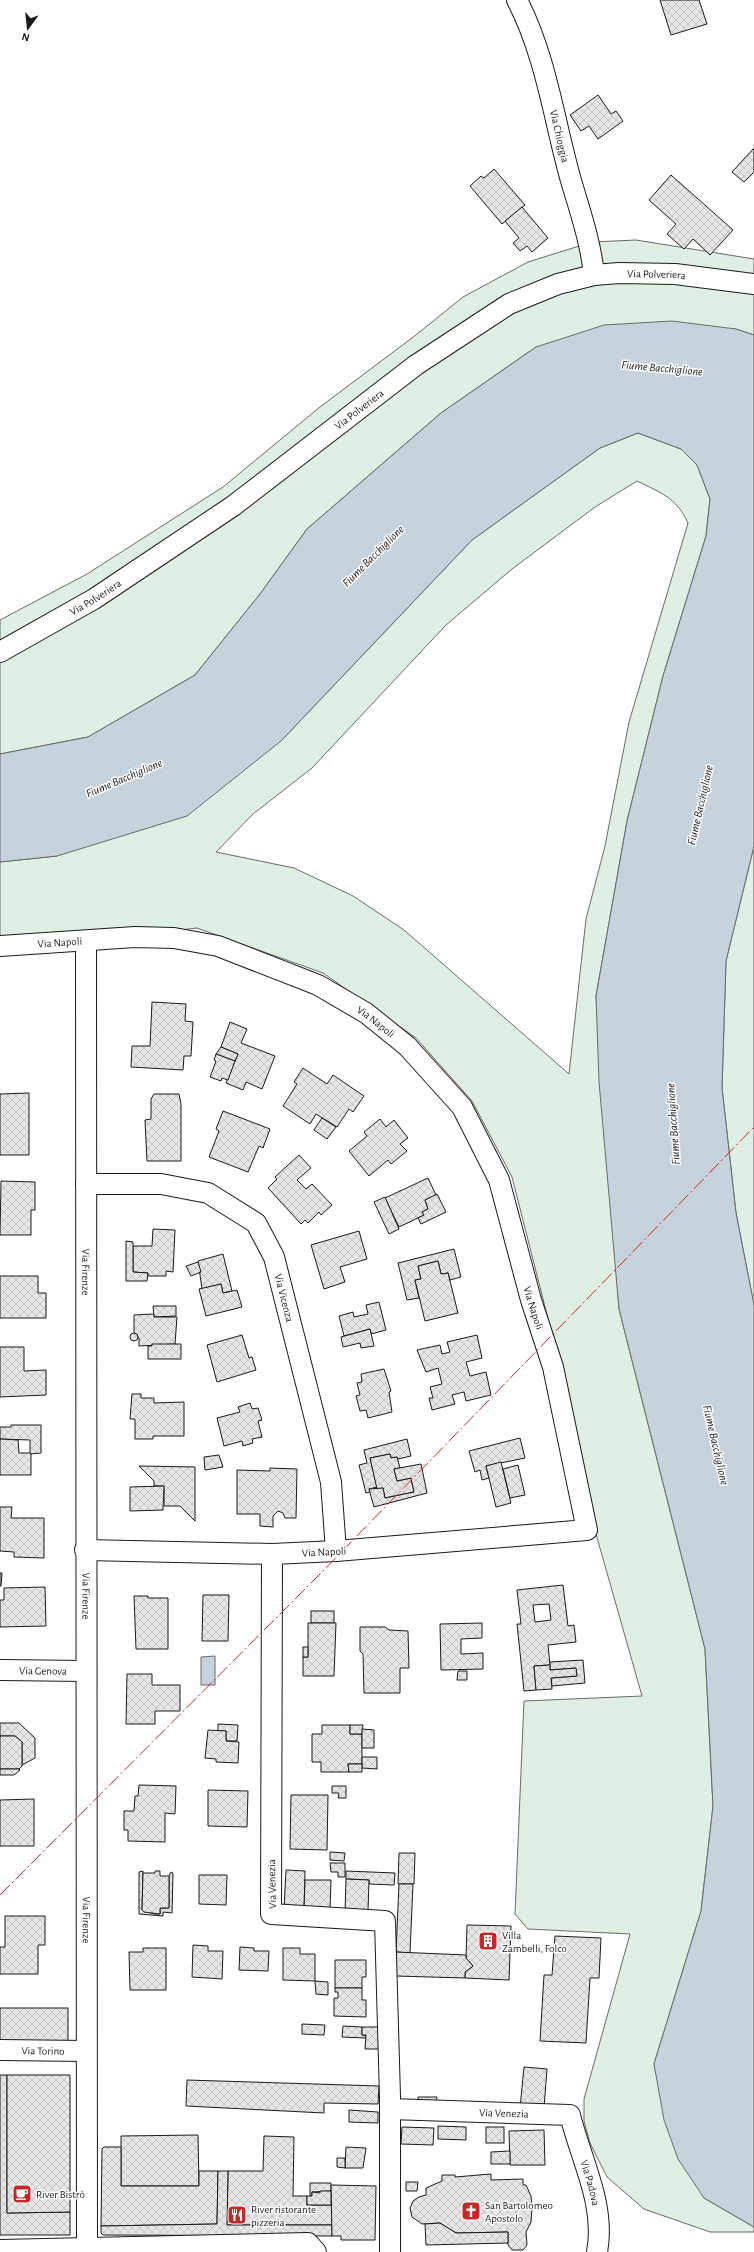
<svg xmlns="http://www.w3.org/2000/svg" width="754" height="2252" font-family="'Alegreya Sans',sans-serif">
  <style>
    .green { fill: #e0efe3; stroke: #6a6a6a; fill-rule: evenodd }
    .water { fill: #c6d2dc; stroke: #6a6a6a }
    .building { fill: url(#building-cross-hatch); stroke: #1a1a1a; fill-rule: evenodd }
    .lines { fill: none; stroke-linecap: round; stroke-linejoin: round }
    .minor-casing { stroke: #1a1a1a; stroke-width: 22 }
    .minor { stroke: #fff; stroke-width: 20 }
    .power { stroke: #c62828; stroke-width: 1; stroke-dasharray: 14 3 2 3; stroke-linecap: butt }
    .labels { text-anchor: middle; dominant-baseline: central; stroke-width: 3; stroke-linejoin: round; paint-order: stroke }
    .street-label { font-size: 11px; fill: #1a1a1a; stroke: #fff }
    .poi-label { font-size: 11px; fill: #1a1a1a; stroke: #fff; text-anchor: start }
    .water-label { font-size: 12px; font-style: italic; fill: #1a1a1a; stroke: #fff }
  </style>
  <defs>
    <pattern id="building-cross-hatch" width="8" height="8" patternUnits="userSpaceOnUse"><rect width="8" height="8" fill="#e6e6e6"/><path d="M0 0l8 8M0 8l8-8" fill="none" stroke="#c5c5c5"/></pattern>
  </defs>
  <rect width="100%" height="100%" fill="#fff"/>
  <g class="green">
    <path d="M636,240l118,19v76l-18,-6 -200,18 -95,66 -134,116 -47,65 -65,81 -107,62 -88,17v-134l87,-46 136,-87 97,-80 96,-72 47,-38 65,-35 64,-20z"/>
    <path d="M638,433l43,16 16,16 13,34 -4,37 -43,140 -36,145 -31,175 23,313 86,340 8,157 -12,105 -47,153 50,134 50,29v5h-44l-66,-23 -37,-32 -17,-34 -6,-22v-22l46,-165 -102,-5 -13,-15 9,-213 118,-5 -48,-169 -36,-169 -46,-181 -40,-76 -56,-63 -93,-65 -126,-45 -111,13 -86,1v-80l57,-6 224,-115 191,-201 128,-92zM637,481c24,12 39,16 51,42l-59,199 -24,124 -19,73 -17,155 -165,-144 -51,-34 -59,-28 -78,-16 37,-38 59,-46 134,-143 66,-56 83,-62z"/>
    <path d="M754,846v459l-18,-92 -14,-125 4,-127z"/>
  </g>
  <g class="water">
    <path d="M672,321l64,8 18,6v511l-28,115 -4,127 14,125 18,92v922l-50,-29 -26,-39 -14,-39 -10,-56 47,-153 12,-105 -8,-157 -86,-340 -20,-227 -3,-86 31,-175 36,-145 43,-140 4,-37 -13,-34 -16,-16 -43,-16 -38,15 -128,92 -191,201 -94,75 -130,40 -57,6v-108l88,-17 107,-62 65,-81 47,-65 134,-116 95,-66 68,-22z"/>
    <path d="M215,1656v29h-14v-28z"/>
  </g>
  <g class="building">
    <path d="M660,0h39l8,24 -36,11z"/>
    <path d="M598,95l13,19 5,-3 7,10 -25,18 -9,-13 -8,5 -11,-16z"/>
    <path d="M754,148v24l-10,10 -12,-10z"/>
    <path d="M494,169l31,36 -23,19 -32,-38 11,-10 3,2z"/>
    <path d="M671,175l62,55 -23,25 -17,-16 -9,10 -17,-15 9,-10 -27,-24z"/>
    <path d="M522,207l26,31 -16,14 -5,-6 -7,5 -7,-8 6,-5 -14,-17z"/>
    <path d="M152,1002l34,2 -1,17 8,1 -2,34h-7l-1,14 -52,-3 1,-21h18z"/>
    <path d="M230,1022l17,7 -6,14 34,13 -13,33 -16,-7 -3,8 -17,-7 12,-29 -17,-7z"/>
    <path d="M221,1047l17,7 -3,7 -19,-7z"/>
    <path d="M216,1054l19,7 -7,19 -6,-2 -1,3 -11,-4 6,-16 -2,-1z"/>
    <path d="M303,1068l24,16 6,-9 31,21 -11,16 -4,-3 -12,18 -21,-13 -6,10 -27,-18 14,-22 -3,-2z"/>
    <path d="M29,1093v62h-29v-61z"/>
    <path d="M154,1094h25l2,10v57h-34l-2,-41 6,-1v-20z"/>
    <path d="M223,1111l47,18 -7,19 -4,-2 -11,26 -39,-15 10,-26 -3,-2z"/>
    <path d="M322,1118l14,9 -9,12 -13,-9z"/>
    <path d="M380,1119l6,8 8,-7 14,18 -8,6 7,7 -16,13 -3,-4 -19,16 -20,-25 18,-15 -3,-4z"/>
    <path d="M299,1155l12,13 -14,12 9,9 6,-5 20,21 -11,10 -2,-3 -11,11 -3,-3 -4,4 -33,-36 9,-9 -2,-2z"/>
    <path d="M428,1178l8,17 -11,5 3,9 -6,3 2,3 -25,12 -14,-29z"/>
    <path d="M1,1181l34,1v28h-4v25h-31z"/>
    <path d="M437,1194l9,18 -25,12 -3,-6 6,-3 -2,-3 6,-3 -3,-9z"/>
    <path d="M385,1197l14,32 -10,5 -15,-32z"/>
    <path d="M153,1229l22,1 -2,42 -7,-1v5h-18v-3l-15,-1v-26h19z"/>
    <path d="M359,1231l8,28 -27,8 5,15 -21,7 -13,-44z"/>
    <path d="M126,1241l7,1v30l15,1 -1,8h-21z"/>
    <path d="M454,1249l7,28 -11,3 -2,-7 -7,1 -3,-13 -20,5 3,13 -6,1 4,18 -12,2 -9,-37z"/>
    <path d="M223,1254l9,37 -9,2 -2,-9 -19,5 -4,-28z"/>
    <path d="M438,1261l3,13 7,-1 10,40 -33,8 -10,-41 6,-1 -3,-13z"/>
    <path d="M198,1262l3,10 -10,4 -5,-10z"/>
    <path d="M0,1276h38v17h8v25h-46z"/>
    <path d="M221,1284l2,9 14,-3 5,17 -36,9 -7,-27z"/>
    <path d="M379,1302l7,28 -15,4 -1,-5 -26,7 -5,-20 14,-4 1,5 14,-3 -2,-9z"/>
    <path d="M153,1306h23v10l-22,1z"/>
    <path d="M154,1314v3h23l-2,27 -36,2v-8l-5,-6v-17z"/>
    <path d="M370,1329l4,17 -13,2 -1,-5 -17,4 -2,-10z"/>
    <circle cx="134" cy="1337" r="4"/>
    <path d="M242,1335l7,23 3,-1 4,13 -39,12 -10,-37z"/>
    <path d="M477,1335l5,23 -16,4 4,14 16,-4 5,23 -25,6 -2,-9 -12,3 3,9 -23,6 -3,-12h4l-3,-11 12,-3 -4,-16 -12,4 -9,-22 23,-5 2,9 8,-2 -3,-10z"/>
    <path d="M152,1344h29v15h-33v-13h4z"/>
    <path d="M0,1347h24v24l22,-1v25l-46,2z"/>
    <path d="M384,1369l7,22 -2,1 3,20 -24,6 -2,-8 -6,1 -4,-15 4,-1 -3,-12 5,-1 -1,-8z"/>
    <path d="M132,1394h9v4h13v5l30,-1v34h-31v3h-18v-20h-5z"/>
    <path d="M250,1403l2,6 6,-1 4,12 -4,1 4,16 -10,2 1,4 -10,3 -1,-5 -18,5 -7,-28 23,-6 -2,-5z"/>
    <path d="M11,1425h30v28l-11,1v-14l-30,-1v-12h11z"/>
    <path d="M520,1438l5,20 -39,8 3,12 -7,2 -2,-10 -5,2 -6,-21z"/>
    <path d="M0,1439l18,1 1,13h12v22h-31z"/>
    <path d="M407,1439l4,17 -13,3 -1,-2 -6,1 -1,-4 -20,4 7,29 -8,2 1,3 -4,1 -7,-28 8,-2 -3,-13z"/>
    <path d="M390,1454l1,4 6,-1 3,11 -6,1 3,12 14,-3 3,14 -29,6 -2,-10 -6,1 -7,-31z"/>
    <path d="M219,1455l4,12 -18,3 -1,-13z"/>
    <path d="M501,1462l10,41 -15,4 -10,-41z"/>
    <path d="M421,1464l6,29 -53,14 -5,-18 14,-1 2,10 29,-6 -3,-14 -14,3 -3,-12z"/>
    <path d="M518,1465l7,30 -15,3 -7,-29z"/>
    <path d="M139,1466l56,1v54l-15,-15h-16v-20h-10v-5z"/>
    <path d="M270,1468l27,1 -1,49h-11l-2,-5 -5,-2 -5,5v11l-13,-1v-12h-23v-44l33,1z"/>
    <path d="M164,1486l-1,24 -33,1v-24z"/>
    <path d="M0,1507h12l-1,11h33v40l-30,-1v-5l-14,-1z"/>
    <path d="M0,1573h2l-1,13h-1z"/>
    <path d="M563,1585l5,41 6,-1 2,17 -28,3 2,20 -16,1 2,24 -12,1 -7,-67h4l-4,-34zM549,1604l2,16 -16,2 -2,-17z"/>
    <path d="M45,1587l1,39 -46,1v-27h4v-12z"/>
    <path d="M203,1595h26l-1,46h-26z"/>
    <path d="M134,1596h14v2h20v51h-32z"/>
    <rect x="311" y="1611" width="23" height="12"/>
    <path d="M308,1623h28l-2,53h-31v-19h5z"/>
    <path d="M482,1623v15l-21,1v15l22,-1v16l-42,1 -1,-46z"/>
    <path d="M360,1627h25l4,3 19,1 1,37h-9v25h-36l-1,-39 -3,-3z"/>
    <rect x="303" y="1647" width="5" height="10"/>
    <path d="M583,1660l2,23 -33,3 -1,-8 26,-2 -1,-8 -26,2v-8z"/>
    <path d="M550,1665v5l26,-2 1,8 -26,2 1,11 -16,1 -2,-24z"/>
    <path d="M458,1671h9v9h-10z"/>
    <path d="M127,1674h25v11h28v26h-25v13h-29z"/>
    <path d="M0,1723h19l16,15v20l-13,7v-23l-7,-6h-15z"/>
    <path d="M218,1724l20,1 -1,16h-11v-10h-8z"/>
    <path d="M322,1725h28v9h12v30h-14l1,8h-28v-10h-9v-28h10z"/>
    <path d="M350,1725h13l-1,9h-12z"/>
    <path d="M362,1729l12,1v18h-12z"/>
    <path d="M208,1730l18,1v10l13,1 -1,21 -22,-1v-3l-11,-1z"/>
    <path d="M0,1736h15l7,6v24l-3,3h-19z"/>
    <path d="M362,1757h15v12l-15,-1z"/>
    <path d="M348,1764h14v8h-13z"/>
    <path d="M0,1769h19l1,1 -6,5h-14z"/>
    <path d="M139,1785l37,1 -1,28 -10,-1v29l-37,-1v-11h-4v-19h10l1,-15h3z"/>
    <path d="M332,1786h14v12h-8l1,-5h-7z"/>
    <path d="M208,1790l40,1 -1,36 -39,-1z"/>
    <path d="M291,1795h37l-1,55 -37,-1z"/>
    <path d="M34,1799v47h-34v-46z"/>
    <path d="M330,1852l15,1 -1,8 -14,-1z"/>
    <path d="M399,1853h16l-1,31h-16z"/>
    <path d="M330,1863h15v14h-7v-5h-7z"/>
    <path d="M286,1870l19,1 -1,39 -20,-1z"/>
    <path d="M143,1871l-1,39 12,4h6v-6h9v-32l2,-4 2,1 -1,40 -9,-1v4l-24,-2v-42z"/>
    <path d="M155,1871h5v5h9v32h-9v6l-16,-2 -2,-2 1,-37h12z"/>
    <path d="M346,1871l49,2 -1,12 -25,-1v-4l-23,-1z"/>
    <path d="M199,1875h28l-1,30 -27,-1z"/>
    <path d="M346,1879l23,1 -1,31h-23z"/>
    <path d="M305,1880h26l-1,30h-26z"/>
    <path d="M399,1884h14l-3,69 -14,-1z"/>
    <path d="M5,1916h40v29h-7v29h-38v-27h5z"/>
    <path d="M467,1925l44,1 -2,54 -44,-2v-6l8,-6 -7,-8z"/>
    <path d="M555,1936l46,2 -2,40h-9l-4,65 -46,-2 4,-66h8z"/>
    <path d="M193,1945l15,1v5h15l-1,28 -30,-2z"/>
    <path d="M240,1947l14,1v3h15l-1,20 -29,-1z"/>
    <path d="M143,1948h23v42h-36l-1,-38h14z"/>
    <path d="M283,1948h17v6h15v27l-32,-1z"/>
    <path d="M396,1952l70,3v3l7,8 -8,6v6l-69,-2z"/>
    <path d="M335,1960h31v17h-4v11h-27z"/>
    <path d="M315,1981l13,1v13l-12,-1z"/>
    <path d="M335,1988h27v12h4v17l-32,-1v-18h4v-6h-3z"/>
    <rect x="0" y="2008" width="68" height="33"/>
    <path d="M302,2024l23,1 -1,10 -22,-1z"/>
    <path d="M343,2026l19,1v8h4v3l-24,-1z"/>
    <path d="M362,2027h18l-1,22h-14l1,-14h-4z"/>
    <path d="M524,2067l23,2 -3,39h-24z"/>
    <path d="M0,2075h7v138l63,-1v23h-70z"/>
    <path d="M7,2075h63v137l-63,1z"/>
    <path d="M187,2080l192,6 -1,18 -54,-1v10l-138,-7z"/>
    <path d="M418,2097h19l-1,8 -18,-1z"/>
    <path d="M349,2110l29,2v11l-29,-1z"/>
    <path d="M438,2126l28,1v13l-28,-1z"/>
    <path d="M402,2127l32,1 -1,17 -32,-1z"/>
    <rect x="486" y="2127" width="18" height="16"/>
    <path d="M544,2130l1,35h-35l-1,-34z"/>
    <path d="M198,2135l1,51h-78v-50z"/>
    <path d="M264,2136l30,1 -1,59h14v9h25v20h-105l1,-54h35z"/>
    <path d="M104,2147h17v39h78v-15h19l-1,53 -116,2 1,-77z"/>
    <path d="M346,2147l20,1 -3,20h-18z"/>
    <path d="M510,2151v13h-19v-12z"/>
    <path d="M337,2158h8v10l-8,-1z"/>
    <path d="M218,2171h10l-1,54h105v11l-229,-1 -2,-2v-7l116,-2z"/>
    <path d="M491,2174v6l32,-1v6h3l5,11 1,12 -1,14 -5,10 1,13 -4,5h-11l-4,-5v-13l-52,1 -16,-10 -18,1 -10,-7 -2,-9 3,-7 6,-4 7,-2v-7l16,-7v-6h13v2z"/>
    <path d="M406,2182h12l-1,9h-11z"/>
    <path d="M310,2183h21v8l-19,1v4h-2z"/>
    <path d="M331,2185l45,1 -1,54h-34v-4h-9z"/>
    <path d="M320,2191h11v14h-24v-9h5v-4l8,1z"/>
    <path d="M440,2223l16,10 52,-1v11l-82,2 -1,-21z"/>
  </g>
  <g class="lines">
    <g class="minor-casing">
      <g id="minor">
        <path id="s1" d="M517,0c30,58 37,122 55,184 9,30 19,60 22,91"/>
        <path id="s2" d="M0,652l94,-53 139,-93 183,-141 93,-61 49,-20 36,-9 25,-2 56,1 79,10"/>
        <path id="s3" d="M86,941l1,1311"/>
        <path id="s4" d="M0,946l135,-9 39,1 44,8 100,39 48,28 41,33 55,61 37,73 32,120 22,67 34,163 -251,21 -64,3 -187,-4"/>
        <path id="s5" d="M86,1184h75l47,9 48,30 18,34 57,225 5,69"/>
        <path d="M272,1554l-1,360 114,7 5,176v155"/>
        <path id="s6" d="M0,1670l86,1"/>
        <path id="s7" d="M0,2050l86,1"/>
        <path id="s8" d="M390,2109l180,6c11,45 36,90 27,137"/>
        <path d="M0,2250l308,-7 8,9"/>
      </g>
    </g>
    <use href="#minor" class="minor"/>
    <path class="power" d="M0,1895l321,-322 433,-446"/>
  </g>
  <defs>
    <g id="building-square" transform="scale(1)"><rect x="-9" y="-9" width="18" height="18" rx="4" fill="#c62828" stroke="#fff"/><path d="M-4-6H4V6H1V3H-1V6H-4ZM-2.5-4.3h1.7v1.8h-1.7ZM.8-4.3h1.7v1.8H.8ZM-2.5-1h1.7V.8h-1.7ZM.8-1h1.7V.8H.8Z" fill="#fff"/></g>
    <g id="cafe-square" transform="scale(1)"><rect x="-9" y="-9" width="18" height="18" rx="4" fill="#c62828" stroke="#fff"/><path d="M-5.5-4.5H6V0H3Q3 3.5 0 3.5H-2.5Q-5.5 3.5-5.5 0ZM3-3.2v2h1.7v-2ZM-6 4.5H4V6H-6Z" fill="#fff"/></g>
    <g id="church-square" transform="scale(1)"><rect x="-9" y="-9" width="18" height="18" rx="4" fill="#c62828" stroke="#fff"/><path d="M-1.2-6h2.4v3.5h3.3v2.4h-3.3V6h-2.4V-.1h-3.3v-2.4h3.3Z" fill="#fff"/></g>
    <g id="restaurant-square" transform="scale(1)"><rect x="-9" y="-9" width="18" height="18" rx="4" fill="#c62828" stroke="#fff"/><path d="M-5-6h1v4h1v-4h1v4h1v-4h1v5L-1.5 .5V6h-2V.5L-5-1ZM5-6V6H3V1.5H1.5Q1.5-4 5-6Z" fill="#fff"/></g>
  </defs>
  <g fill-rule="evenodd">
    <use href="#building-square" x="488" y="1941"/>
    <use href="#cafe-square" x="22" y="2194"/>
    <use href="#church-square" x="471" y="2211"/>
    <use href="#restaurant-square" x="237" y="2215"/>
  </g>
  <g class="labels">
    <g class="street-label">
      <text stroke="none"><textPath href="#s1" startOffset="143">Via Chioggia</textPath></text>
      <text stroke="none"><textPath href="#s2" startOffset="770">Via Polveriera</textPath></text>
      <text stroke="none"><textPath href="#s2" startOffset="434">Via Polveriera</textPath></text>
      <text stroke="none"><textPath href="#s2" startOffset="110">Via Polveriera</textPath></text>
      <text stroke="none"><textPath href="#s4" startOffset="60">Via Napoli</textPath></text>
      <text stroke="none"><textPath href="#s4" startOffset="395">Via Napoli</textPath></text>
      <text stroke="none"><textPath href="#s3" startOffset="331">Via Firenze</textPath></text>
      <text stroke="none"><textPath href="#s5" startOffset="260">Via Vicenza</textPath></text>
      <text stroke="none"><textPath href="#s4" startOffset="731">Via Napoli</textPath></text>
      <text transform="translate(324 1552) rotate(-3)">Via Napoli</text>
      <text stroke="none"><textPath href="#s3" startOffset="655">Via Firenze</textPath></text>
      <text stroke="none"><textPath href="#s6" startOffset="43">Via Genova</textPath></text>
      <text transform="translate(272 1884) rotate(-91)">Via Venezia</text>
      <text stroke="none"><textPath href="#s3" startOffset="979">Via Firenze</textPath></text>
      <text stroke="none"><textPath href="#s7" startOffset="43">Via Torino</textPath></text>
      <text stroke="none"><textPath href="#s8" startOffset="114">Via Venezia</textPath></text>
      <text stroke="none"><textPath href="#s8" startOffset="251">Via Padova</textPath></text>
    </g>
    <g class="poi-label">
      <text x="502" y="1935">Villa<tspan x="502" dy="13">Zambelli, Folco</tspan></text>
      <text x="36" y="2194">River Bistrò</text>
      <text x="485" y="2205">San Bartolomeo<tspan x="485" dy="13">Apostolo</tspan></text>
      <text x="251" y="2209">River ristorante<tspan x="251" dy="13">pizzeria</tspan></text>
    </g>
    <g class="water-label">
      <text transform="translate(662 368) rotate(5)">Fiume Bacchiglione</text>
      <text transform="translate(373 556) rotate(-45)">Fiume Bacchiglione</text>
      <text transform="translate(124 778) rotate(-23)">Fiume Bacchiglione</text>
      <text transform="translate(700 805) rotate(-77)">Fiume Bacchiglione</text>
      <text transform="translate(673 1124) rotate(-94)">Fiume Bacchiglione</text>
      <text transform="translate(716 1445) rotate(77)">Fiume Bacchiglione</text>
    </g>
  </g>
  <g transform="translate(28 28) rotate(195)" stroke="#ffffff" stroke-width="3" paint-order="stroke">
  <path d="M0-3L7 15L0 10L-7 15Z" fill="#1a1a1a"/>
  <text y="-6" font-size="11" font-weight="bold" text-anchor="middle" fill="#1a1a1a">N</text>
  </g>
</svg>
